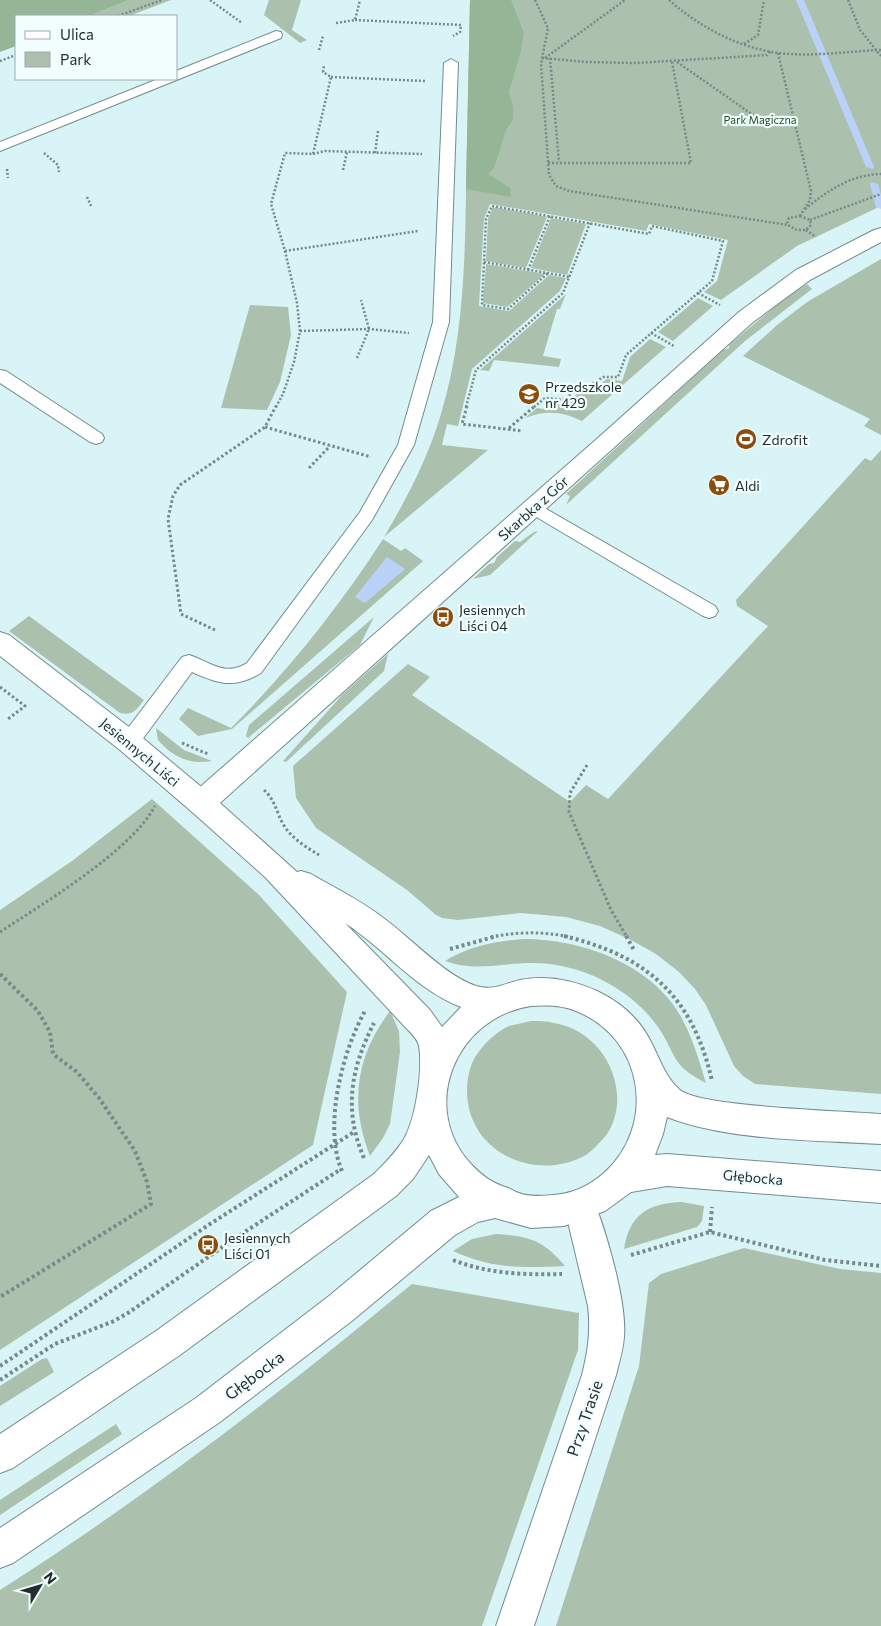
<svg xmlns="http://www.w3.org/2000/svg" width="881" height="1626" font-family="Commissioner,sans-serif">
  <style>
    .green { fill: #acc1ad }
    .forest { fill: #94b696 }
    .water { fill: #bad2f8 }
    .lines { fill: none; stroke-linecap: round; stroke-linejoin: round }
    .stream { fill: #bad2f8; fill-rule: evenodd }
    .service-casing { stroke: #738d8f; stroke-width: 2 }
    .minor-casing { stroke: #738d8f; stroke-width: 2 }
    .tertiary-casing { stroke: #738d8f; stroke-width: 2 }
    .path-far2 { stroke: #77898a; stroke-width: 2.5; stroke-dasharray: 2 2; stroke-linecap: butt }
    .path-far1 { stroke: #77898a; stroke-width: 3; stroke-dasharray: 2.5 2.5; stroke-linecap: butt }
    .path { stroke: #77898a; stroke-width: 4; stroke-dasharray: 3 3; stroke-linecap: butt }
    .service { fill: #fff; fill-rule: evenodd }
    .minor { fill: #fff; fill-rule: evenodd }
    .tertiary { fill: #fff; fill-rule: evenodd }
    .labels { text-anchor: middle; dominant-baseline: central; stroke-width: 4.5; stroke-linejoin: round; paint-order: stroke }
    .far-park-label { font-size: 11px; fill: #1f5126; stroke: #f2fdfe }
    .poi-label { font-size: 14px; fill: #242e2f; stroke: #f2fdfe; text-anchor: start }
    .street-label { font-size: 14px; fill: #242e2f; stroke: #f2fdfe }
    .near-street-label { font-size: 16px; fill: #242e2f; stroke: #f2fdfe }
  </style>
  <rect width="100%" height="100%" fill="#d8f4f6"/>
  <g class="green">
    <path d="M129,0h42l-42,16h-40z"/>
    <path d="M269,0h32l-9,30 15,10 -7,3 -36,-28z"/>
    <path d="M470,0h411v206l-84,40 -76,54 -17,-8 13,-11 11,-41 -79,-16 -3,7 -156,-27 -6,15 -5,87 30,5 40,-36 17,3 -6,13 -88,78 -14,57 -11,-2 -5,21 46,5 -104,87c23,-39 44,-79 57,-123 22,-73 24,-149 25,-225 1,-63 3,-126 4,-189z"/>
    <path d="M493,207l54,10 -21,51 -40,-7 2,-42z"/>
    <path d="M551,218l35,6 -19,51 -36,-7z"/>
    <path d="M881,259v176l-17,-9 6,-7 -127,-63 34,-31 30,-23z"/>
    <path d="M486,264l59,10 -38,33 -24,-4z"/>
    <path d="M807,284l5,5 -67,52 -179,164 4,-9 -4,-2 157,-144 6,-2v-3l55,-46z"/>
    <path d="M566,294l-6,15h-3l-14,47 18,3 -2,8 -65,-7 -5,11 -9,-1z"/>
    <path d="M698,298l15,8 -40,35 -15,-9z"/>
    <path d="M250,305l38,2 3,28 -11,47 -13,28 -46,-2z"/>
    <path d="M650,339l16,8 -84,74c-20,-10 -37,-11 -57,-3l12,-10 15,2 7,-7 8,1 14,-14 10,1 16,-12 15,2 8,-24z"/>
    <path d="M881,450v644l-126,-10 -12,-8 -9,-10 -28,-61 -11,-16 -16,-17 -23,-18 -25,-14 -31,-14 -34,-9 -45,-4 -63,7 -16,-2 -6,-3 -29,-25 -91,-62 -20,-30 -3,-32 115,-102 22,13 -18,18 158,107 16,-17 22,14 160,-173 -31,-20 -1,-6 129,-142 6,3z"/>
    <path d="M538,531l-48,44 -17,4 16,-15 5,-1 3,-6 18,-16 5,1 14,-10z"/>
    <path d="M383,539l18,12 4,-3 18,13 -191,168 -34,7 -19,-17 9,-11 43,20c58,-58 108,-121 152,-189z"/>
    <path d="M29,616l115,84c-8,10 -11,16 -24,13l-111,-82z"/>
    <path d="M374,617l-14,28 -112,93 -2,-2 3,-11z"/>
    <path d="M388,654l-4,17 -98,91 -3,-1 60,-67z"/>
    <path d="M156,728l28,22 28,11c-23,4 -39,-4 -54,-21z"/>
    <path d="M152,799l107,96 88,97 -34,153 -313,205v-440l72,-49z"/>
    <path d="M524,939c56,0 126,24 156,76 12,21 19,45 26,68 -36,-18 -29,-28 -48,-56 -14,-20 -34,-36 -56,-47 -21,-11 -46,-17 -70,-17 -30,0 -58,9 -87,-2 25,-15 50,-20 79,-22z"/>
    <path d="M390,1011l9,20 1,21 -10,72 -7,14 -13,18c-21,-53 -14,-100 20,-145z"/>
    <path d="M531,1021c8,0 16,0 23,2 39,6 66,44 63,82 -1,11 -6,26 -14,34 -5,5 -11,12 -17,16 -50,28 -118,-2 -119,-63 0,-15 3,-30 13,-42 8,-10 18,-19 29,-24 7,-2 15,-3 22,-5z"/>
    <path d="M682,1202l22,4 -2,15 -5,6 -73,22c5,-34 24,-46 58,-47z"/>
    <path d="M496,1234c33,2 47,6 69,32 -42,2 -73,3 -112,-15l19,-12z"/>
    <path d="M744,1248l96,21 41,4v353h-325l83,-260 10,-83 12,-9z"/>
    <path d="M412,1284l167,29 -1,37 -96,276h-482v-36c145,-92 280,-197 412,-306z"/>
    <path d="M47,1358l7,14 -54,34v-20l42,-27z"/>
    <path d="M116,1424l6,10 -122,81v-15z"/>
  </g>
  <g class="forest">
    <path d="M0,0h129l-40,16h-73v30l-16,6z"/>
    <path d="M470,0h41l13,33 -3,18 -12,41 4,15v13l-7,10 -12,38 -6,6 22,14 1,9 -45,-8z"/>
  </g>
  <path class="water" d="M387,557l18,12 -40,34 -10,-6z"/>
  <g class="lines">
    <g class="stream">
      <path d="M796,0h8l70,167 -1,2 -7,-2z"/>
      <path d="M871,182l7,2 3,11v14l-5,-2 -6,-23z"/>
    </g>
    <g class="service-casing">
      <g id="service">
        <path d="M276,31l5,1 1,3 -1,3 -281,113v-9l158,-63h18v-8z"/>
        <path d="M451,59l7,4 -9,259 -35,123 -42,75 -111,153c-27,16 -42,11 -69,-1l-56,76 -7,2 -7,-2 -3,-6 3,-6 60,-79 7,-2c22,7 35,22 58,8l113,-151 38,-67 35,-123 11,-259z"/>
        <path d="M0,370l6,1 96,63 2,4 -2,4 -6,2 -6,-2 -90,-59z"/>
        <path d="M534,502l181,104 3,5 -3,5 -6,2 -6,-2 -175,-104 -3,-4 3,-4z"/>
      </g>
    </g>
    <g class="minor-casing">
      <g id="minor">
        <path d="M0,632l9,3 129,99 73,61 4,8 -4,8 -10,4 -10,-4 -71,-61 -120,-94z"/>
        <path d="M580,1189l11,5c14,33 36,107 33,143 -1,13 -5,26 -8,38l-82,251h-38l86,-251c6,-24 9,-44 6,-69l-24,-101 5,-11z"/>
      </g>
    </g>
    <g class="tertiary-casing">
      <path id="tertiary" d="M881,228v14l-71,38 -57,42 -533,481 77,69 4,-1 10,3c24,14 49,26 71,43 27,19 63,59 94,69 18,5 27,-2 44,-6 26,-5 53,0 77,11 23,11 43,28 54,51 9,17 14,35 29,48 19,17 167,21 201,24v30c-67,-4 -152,-3 -214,-27l-4,17 -8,21 12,-1 214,17v32l-214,-17 -36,6 -26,19 -41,15 -33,2 -36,-10 -17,4 -23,13 -102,85 -133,102 -207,141 -13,5v-40l196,-130 133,-102 102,-85 28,-14 -20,-23 -10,-19 -16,24 -17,17 -216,159 -167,113 -13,5v-39l156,-103 218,-157c11,-11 22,-22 30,-35 12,-21 19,-70 15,-93 -1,-6 -7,-12 -11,-16l-143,-153 -74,-66 -4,-8 4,-8 408,-358 140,-125 57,-42 78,-40zM345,923c40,26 71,67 116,84l-19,20 -12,-17zM531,1006c15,-1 31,-1 45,5 68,27 81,114 28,162 -15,13 -32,21 -51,22 -10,1 -25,2 -34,-2 -4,-1 -9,-5 -14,-6 -13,-4 -24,-12 -34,-23 -53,-57 -15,-147 60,-158z"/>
    </g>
    <g class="path-far2">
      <path d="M210,0l32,23"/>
      <path d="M535,0l13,28 -7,36 8,111 7,11 13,5 219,34"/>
      <path d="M669,0c33,29 75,51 120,54 31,2 62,-3 92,-4"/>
      <path d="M848,0l12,30 21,26"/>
      <path d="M118,16l44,-16"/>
      <path d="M355,20l106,5 -1,7 -7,4"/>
      <path d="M336,23l19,-3 5,-20"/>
      <path d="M744,44l14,-9 6,-35"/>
      <path d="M319,50l4,-14"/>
      <path d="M778,53l33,138 -1,9 -10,16"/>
      <path d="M542,58l44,4 50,1 131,-8 4,-4"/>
      <path d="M545,58l80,-58"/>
      <path d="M550,58l9,104"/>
      <path d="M0,61l16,-6"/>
      <path d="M677,62l86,60 32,1"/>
      <path d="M331,77l94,4"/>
      <path d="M44,153l14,12 1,7"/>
      <path d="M375,153l3,-22"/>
      <path d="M313,154l12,-3 97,3"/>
      <path d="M548,163h143l-19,-101"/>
      <path d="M7,169l1,9"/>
      <path d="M343,170l4,-18"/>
      <path d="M87,197l5,11"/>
      <path d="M805,209c24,-19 45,-34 76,-35"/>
      <path d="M800,216l10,4 1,5 -5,5h-9l-9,-5 -1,-4 2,-3z"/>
      <path d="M810,220l71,-26"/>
      <path d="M806,230l10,7"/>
      <path d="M285,251l133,-20"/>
      <path d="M484,262l86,15"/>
      <path d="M528,270l22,-54"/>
      <path d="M698,293l22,12"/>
      <path d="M300,331l69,-2 40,4"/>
      <path d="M651,333l23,13"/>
      <path d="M357,358l12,-29 -8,-29"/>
      <path d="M276,407l7,-13 11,-32 6,-31 -3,-28 -12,-52 -14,-47 14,-51 28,1 18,-77 -8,-5 1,-7"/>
      <path d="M466,407l10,-37 87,-77 27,-70"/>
      <path d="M534,407l11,-9 19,2 16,-14h9l14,-9h15l8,-22 86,-74 11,-40 -71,-15 -3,8 -157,-28 -6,13 -4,86 26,4 40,-36"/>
    </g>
    <g class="path-far1">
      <path d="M467,406l-5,18 61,7"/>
      <path d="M265,427l106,30"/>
      <path d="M509,428l26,-22"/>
      <path d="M309,468l21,-22"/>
      <path d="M215,630l-34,-16 -13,-95 5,-23 7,-11 85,-58 11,-21"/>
      <path d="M0,687l25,19 -17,13"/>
      <path d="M182,743l26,11"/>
      <path d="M587,765l-17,28 -1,19 42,98 16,27"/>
      <path d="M264,790c11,10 12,21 19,34 8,14 23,23 36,31"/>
      <path d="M0,932c44,-29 131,-81 155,-126"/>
      <path d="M491,937c26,-5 52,-6 78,0"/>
    </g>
    <g class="path">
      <path d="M564,936c83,20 129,60 148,145"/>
      <path d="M626,936l8,14"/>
      <path d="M450,949l47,-13"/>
      <path d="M0,974l38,37 12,21 3,22 24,18 22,26 36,53 12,31 4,22 -151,93"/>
      <path d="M364,1158c-21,-48 -13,-90 10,-135"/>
      <path d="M342,1171c-19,-44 0,-119 23,-160"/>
      <path d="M710,1232l2,-25"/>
      <path d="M631,1255l79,-23 115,28 56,6"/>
      <path d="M453,1260c36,14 71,15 109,14"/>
      <path d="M0,1366l210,-142 144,-92"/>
      <path d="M0,1380l55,-36 59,-23 14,-8 106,-74 107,-70"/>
    </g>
    <use href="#service" class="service"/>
    <use href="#minor" class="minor"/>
    <use href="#tertiary" class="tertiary"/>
  </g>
  <defs>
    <g id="school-disc" transform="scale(1.125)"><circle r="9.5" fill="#8a4e0c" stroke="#f2fdfe"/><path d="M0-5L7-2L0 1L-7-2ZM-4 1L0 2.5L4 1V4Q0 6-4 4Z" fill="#fff"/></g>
    <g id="stadium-disc" transform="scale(1.125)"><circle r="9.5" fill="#8a4e0c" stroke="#f2fdfe"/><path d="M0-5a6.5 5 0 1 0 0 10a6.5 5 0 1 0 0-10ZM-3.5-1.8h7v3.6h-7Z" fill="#fff"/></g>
    <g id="supermarket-disc" transform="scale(1.125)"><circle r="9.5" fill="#8a4e0c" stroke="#f2fdfe"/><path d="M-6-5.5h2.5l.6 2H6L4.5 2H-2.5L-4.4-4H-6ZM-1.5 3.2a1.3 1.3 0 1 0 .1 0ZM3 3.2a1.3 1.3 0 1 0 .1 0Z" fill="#fff"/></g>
    <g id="bus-disc" transform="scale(1.125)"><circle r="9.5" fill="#8a4e0c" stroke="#f2fdfe"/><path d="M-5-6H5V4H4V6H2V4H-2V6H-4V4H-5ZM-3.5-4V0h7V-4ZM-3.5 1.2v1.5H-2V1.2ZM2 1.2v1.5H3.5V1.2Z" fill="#fff"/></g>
  </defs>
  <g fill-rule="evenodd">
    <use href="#school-disc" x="529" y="394"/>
    <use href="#stadium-disc" x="746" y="439"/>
    <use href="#supermarket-disc" x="719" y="485"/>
    <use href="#bus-disc" x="443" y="617"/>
    <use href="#bus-disc" x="208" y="1245"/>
  </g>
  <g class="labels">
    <g class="far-park-label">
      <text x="760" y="119">Park Magiczna</text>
    </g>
    <g class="poi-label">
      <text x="545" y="386">Przedszkole<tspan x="545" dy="16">nr 429</tspan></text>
      <text x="762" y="439">Zdrofit</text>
      <text x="735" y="485">Aldi</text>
      <text x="459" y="609">Jesiennych<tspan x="459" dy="16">Liści 04</tspan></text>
      <text x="224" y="1237">Jesiennych<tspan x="224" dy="16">Liści 01</tspan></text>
    </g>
    <g class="street-label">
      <text transform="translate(533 508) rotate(-42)">Skarbka z Gór</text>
      <text transform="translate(140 752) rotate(40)">Jesiennych Liści</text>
      <text transform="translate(753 1177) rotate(5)">Głębocka</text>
    </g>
    <g class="near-street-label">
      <text transform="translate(254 1375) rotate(-37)">Głębocka</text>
      <text transform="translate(584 1418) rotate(-71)">Przy Trasie</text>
    </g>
  </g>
  <rect x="15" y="15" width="162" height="65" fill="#f2fdfe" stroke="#a0aaab"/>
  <rect x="25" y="31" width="25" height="8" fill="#ffffff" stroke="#a0aaab"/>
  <text x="60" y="40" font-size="15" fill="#242e2f">Ulica</text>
  <rect x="25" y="52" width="25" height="15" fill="#acc1ad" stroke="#a0aaab"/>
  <text x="60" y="65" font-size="15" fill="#242e2f">Park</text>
  <g transform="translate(40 1586) rotate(52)" stroke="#f2fdfe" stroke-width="4" paint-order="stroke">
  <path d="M0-4L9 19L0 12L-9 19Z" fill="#242e2f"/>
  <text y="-8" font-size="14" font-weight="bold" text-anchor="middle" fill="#242e2f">N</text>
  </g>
</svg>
